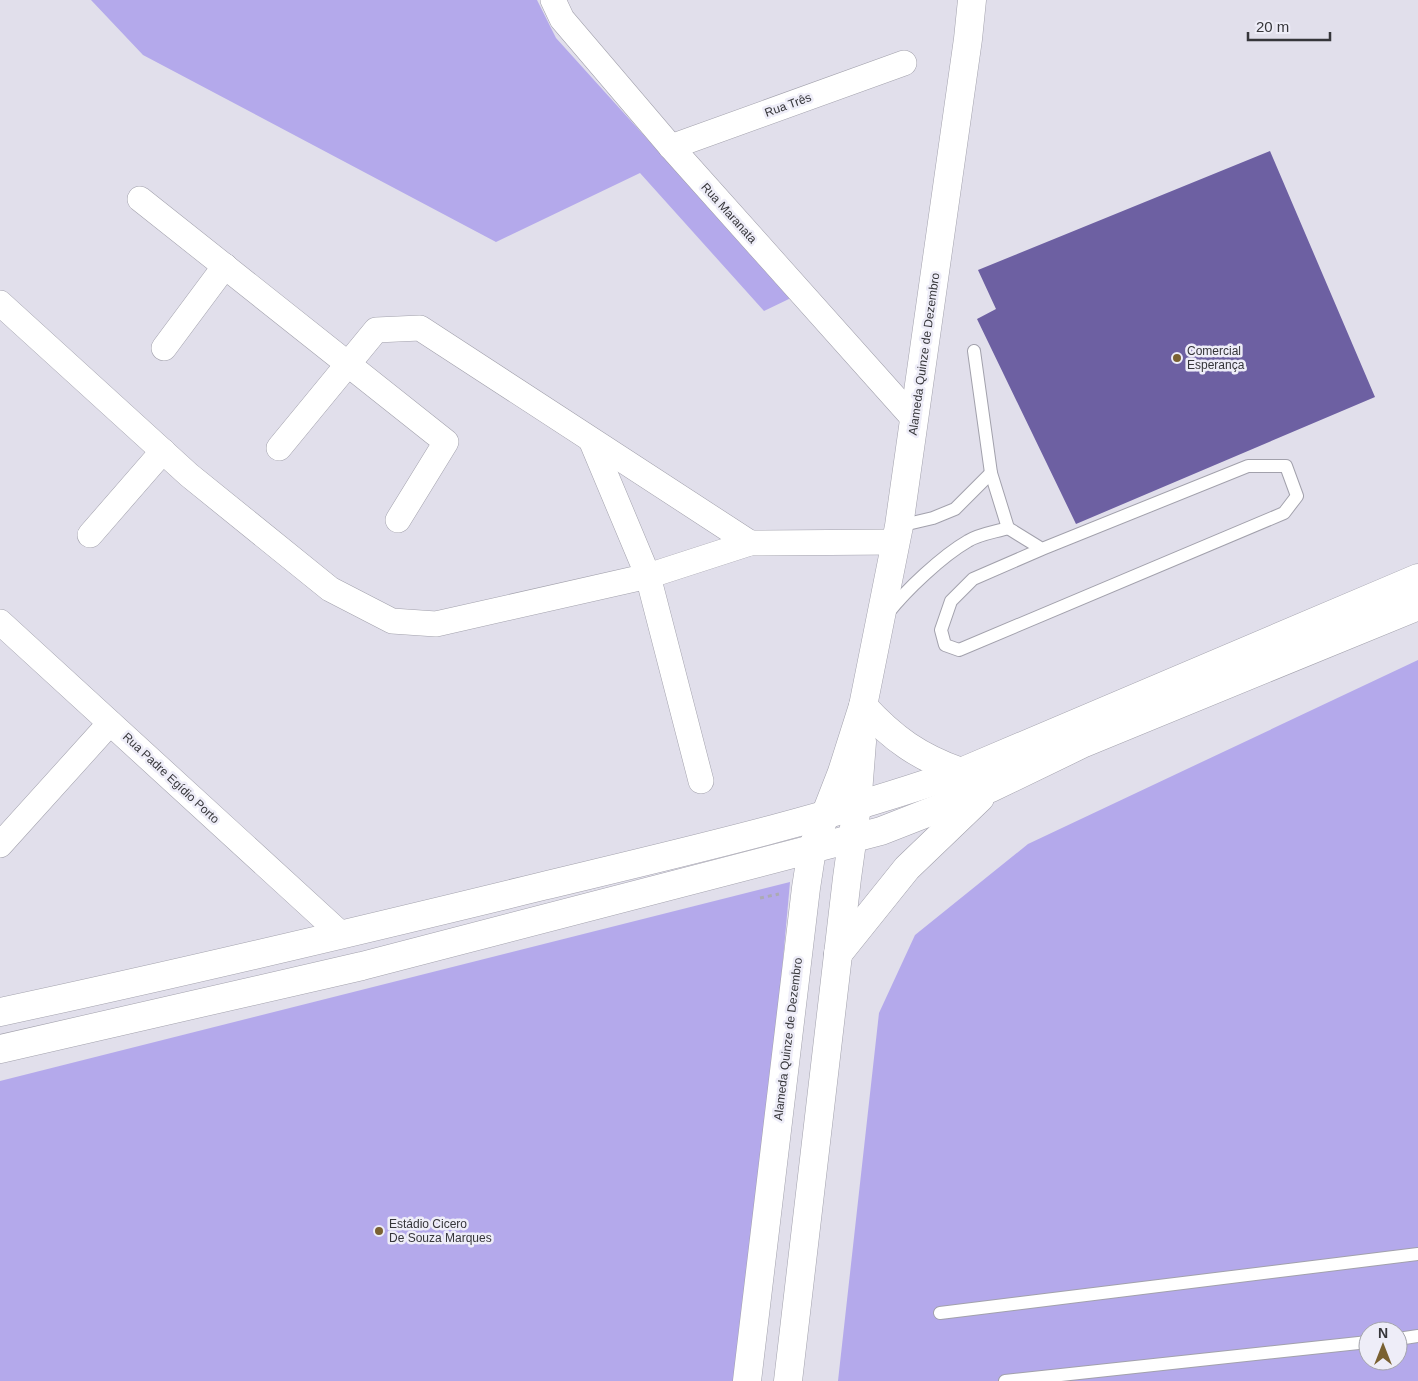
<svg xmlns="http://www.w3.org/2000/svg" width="1418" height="1381" font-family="Arial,sans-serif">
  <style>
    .green { fill: #b4a9eb; fill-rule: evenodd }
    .building { fill: #6d60a2 }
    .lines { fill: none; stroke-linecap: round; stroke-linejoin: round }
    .service-casing { stroke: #a2a1ac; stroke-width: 14 }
    .minor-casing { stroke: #a2a1ac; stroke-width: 26 }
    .secondary-casing { stroke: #a2a1ac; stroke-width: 29 }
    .path { stroke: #abaab3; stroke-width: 3; stroke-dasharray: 4 4; stroke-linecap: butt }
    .service { stroke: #fff; stroke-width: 12 }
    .minor { stroke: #fff; stroke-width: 25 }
    .secondary { stroke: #fff; stroke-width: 28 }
    .poi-dot { fill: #7a6132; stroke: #eeedf8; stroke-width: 2 }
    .labels { text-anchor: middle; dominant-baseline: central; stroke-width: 5; stroke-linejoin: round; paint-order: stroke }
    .street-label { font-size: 12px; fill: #36363a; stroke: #eeedf8 }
    .poi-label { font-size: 12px; fill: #36363a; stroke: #eeedf8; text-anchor: start }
  </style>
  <rect width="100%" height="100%" fill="#e1dfeb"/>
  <g class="green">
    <path d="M91,0h446l19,38 235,260 -27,13 -124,-138 -144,69 -353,-187z"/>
    <path d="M1418,660v721h-580l41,-368 36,-78 113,-91zM1368,1331h30v30h-30z"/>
    <path d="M790,882l-45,499h-745v-300z"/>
  </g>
  <path class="building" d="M1270,151l105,246 -299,127 -99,-205 19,-10 -18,-39z"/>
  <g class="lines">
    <g class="service-casing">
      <g id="service">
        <path d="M974,351l17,122 17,55 34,21 -69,30 -22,22 -10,29 4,15 14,5 325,-137 13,-17 -11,-30h-38l-206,83"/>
        <path d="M899,526l34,-8 22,-9 36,-36"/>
        <path d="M888,613c18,-23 54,-57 80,-72 11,-7 27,-9 40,-13"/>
        <path d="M940,1313l478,-59"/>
        <path d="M1398,1339l20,-3"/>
        <path d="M1005,1381l363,-39"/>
      </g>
    </g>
    <g class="minor-casing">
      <g id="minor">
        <path d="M553,0l9,19 109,128 243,272"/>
        <path d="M671,147l233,-84"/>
        <path d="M140,199l306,243 -48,78"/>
        <path d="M0,303l189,172 141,114 62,32 44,3 212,-48 102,-33 146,-1"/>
        <path d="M164,348l61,-82"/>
        <path d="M591,440l57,136 53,205"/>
        <path d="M279,448l97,-118 44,-2 330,215"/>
        <path d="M90,535l73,-84"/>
        <path d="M0,622l342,313"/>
        <path d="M0,845l110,-122"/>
      </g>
    </g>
    <g class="secondary-casing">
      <g id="secondary">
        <path d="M863,706c30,33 56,51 98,66"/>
        <path d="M838,954l69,-86 73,-70"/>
        <path d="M0,1012c182,-39 363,-82 543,-126 141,-34 281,-66 418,-114l457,-194"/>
        <path d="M0,1049l362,-83 519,-135 110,-43 93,-45 334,-137"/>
        <path d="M747,1381l59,-493 6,-39 30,-77 21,-66 36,-180 69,-487 4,-39"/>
        <path d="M788,1381l59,-503 10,-72 5,-64"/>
      </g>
    </g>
    <path class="path" d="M760,898l19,-4"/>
    <use href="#service" class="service"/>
    <use href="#minor" class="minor"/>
    <use href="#secondary" class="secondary"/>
  </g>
  <g class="poi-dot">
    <circle cx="1177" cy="358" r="5"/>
    <circle cx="379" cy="1231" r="5"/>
  </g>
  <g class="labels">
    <g class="street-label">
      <text transform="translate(788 105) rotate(-20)">Rua Três</text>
      <text transform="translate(729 213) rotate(48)">Rua Maranata</text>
      <text transform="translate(924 354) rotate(-82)">Alameda Quinze de Dezembro</text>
      <text transform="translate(171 778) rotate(43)">Rua Padre Egídio Porto</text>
      <text transform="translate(788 1039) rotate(-83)">Alameda Quinze de Dezembro</text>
    </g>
    <g class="poi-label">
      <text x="1187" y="351">Comercial<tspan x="1187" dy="14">Esperança</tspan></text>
      <text x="389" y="1224">Estádio Cicero<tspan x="389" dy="14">De Souza Marques</tspan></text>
    </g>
  </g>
  <g transform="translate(1383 1346)"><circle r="24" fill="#eeedf8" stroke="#a4a4ac"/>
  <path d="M0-4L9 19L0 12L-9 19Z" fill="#7a6132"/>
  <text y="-8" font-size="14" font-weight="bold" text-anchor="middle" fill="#36363a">N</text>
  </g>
  <path d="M1248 32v8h82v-8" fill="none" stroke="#36363a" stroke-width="2.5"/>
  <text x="1256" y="32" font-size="15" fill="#36363a" stroke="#eeedf8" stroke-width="4" paint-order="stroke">20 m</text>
</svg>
